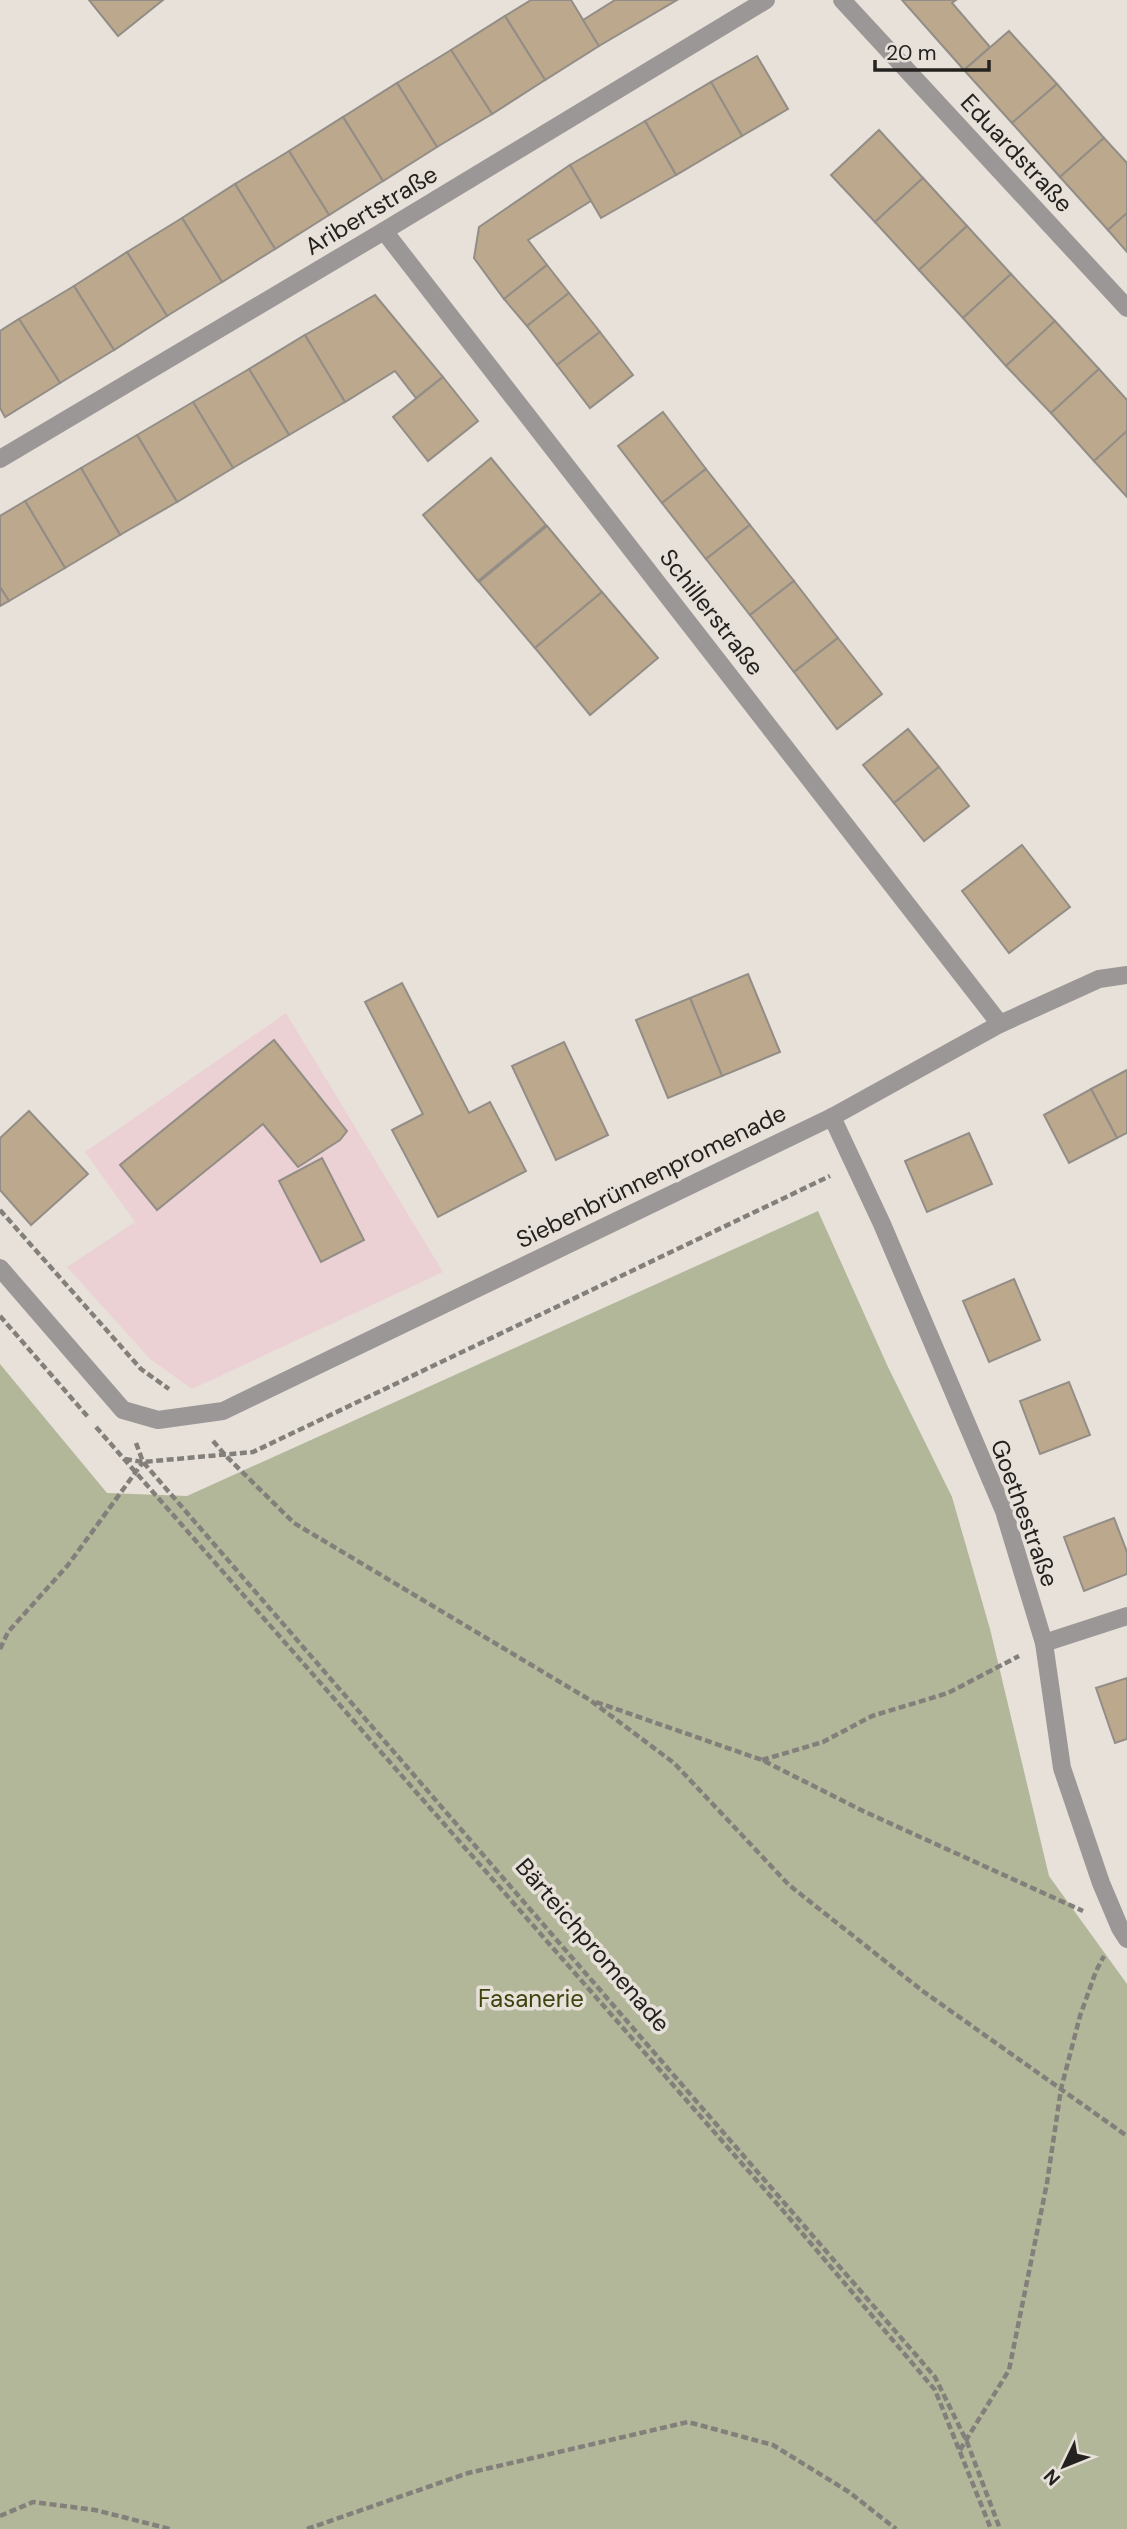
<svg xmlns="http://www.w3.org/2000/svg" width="1127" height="2529" font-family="'DM Sans',sans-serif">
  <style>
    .education { fill: #ebd1d4 }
    .green { fill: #b2b799 }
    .building { fill: #bca88c; stroke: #928d86; stroke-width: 2 }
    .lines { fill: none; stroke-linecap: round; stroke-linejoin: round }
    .path { stroke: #837f7a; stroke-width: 4.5; stroke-dasharray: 7 3.5; stroke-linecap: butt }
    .minor { stroke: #9c9797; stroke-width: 18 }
    .labels { text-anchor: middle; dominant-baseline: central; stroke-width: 7; stroke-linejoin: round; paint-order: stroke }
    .street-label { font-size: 24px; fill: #24221f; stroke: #e7e1da }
    .park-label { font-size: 24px; fill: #3e440e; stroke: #e7e1da }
  </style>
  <rect width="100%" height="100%" fill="#e7e1da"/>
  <path class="education" d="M286,1013l157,259 -251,117 -42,-30 -83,-92 68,-45 -50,-70z"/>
  <path class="green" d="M818,1211l70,156 64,130 38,132 59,247 78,108v545h-1127v-1165l107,129 80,3z"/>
  <g class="building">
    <path d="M89,0h74l-45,36z"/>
    <path d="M531,0h40l28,46 -54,34 -40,-64z"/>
    <path d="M615,0h62l-78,46 -16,-26z"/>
    <path d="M902,0h54l-4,3 38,44 -26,23z"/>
    <path d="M505,16l40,64 -53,34 -41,-64z"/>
    <path d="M1009,31l48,53 -45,39 -48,-53z"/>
    <path d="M451,50l41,64 -55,33 -40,-64z"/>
    <path d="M757,56l31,53 -46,27 -31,-54z"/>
    <path d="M711,82l31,54 -66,39 -31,-54z"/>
    <path d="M397,83l40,64 -54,34 -40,-64z"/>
    <path d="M1057,84l47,54 -44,39 -48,-54z"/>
    <path d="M343,117l40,64 -54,34 -40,-64z"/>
    <path d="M645,121l31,54 -75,43 -31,-53z"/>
    <path d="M879,130l44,48 -48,44 -44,-47z"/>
    <path d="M1104,138l23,25v50l-19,17 -48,-53z"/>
    <path d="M289,151l40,64 -54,34 -40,-65z"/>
    <path d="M570,165l21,36 -63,39 19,25 -43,34 -30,-41 5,-31z"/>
    <path d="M923,178l44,48 -48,44 -44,-48z"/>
    <path d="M235,184l40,65 -53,33 -40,-64z"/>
    <path d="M1127,213v39l-19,-22z"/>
    <path d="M182,218l40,64 -55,34 -40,-64z"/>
    <path d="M967,226l44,48 -48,44 -44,-48z"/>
    <path d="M127,252l40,64 -53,34 -40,-64z"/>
    <path d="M547,265l22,28 -42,33 -23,-27z"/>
    <path d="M1011,274l44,47 -49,45 -43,-48z"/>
    <path d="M74,286l40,64 -54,33 -41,-64z"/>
    <path d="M569,293l31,39 -43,33 -30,-39z"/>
    <path d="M375,295l68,82 -27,21 -21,-27 -50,31 -40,-67z"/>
    <path d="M19,319l41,64 -55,34 -5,-9v-77z"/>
    <path d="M1055,321l44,48 -48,44 -45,-47z"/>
    <path d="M600,332l33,43 -43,33 -33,-43z"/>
    <path d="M305,335l40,67 -56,33 -40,-66z"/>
    <path d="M249,369l40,66 -56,33 -40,-66z"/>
    <path d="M1099,369l28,31v31l-33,30 -43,-48z"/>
    <path d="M443,377l35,44 -50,40 -35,-44z"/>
    <path d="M193,402l40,66 -56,34 -40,-67z"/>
    <path d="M663,412l43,57 -44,34 -44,-57z"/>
    <path d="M1127,431v66l-33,-36z"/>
    <path d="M137,435l40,67 -57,33 -39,-67z"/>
    <path d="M491,458l55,67 -68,56 -55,-66z"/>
    <path d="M81,468l39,67 -55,33 -40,-67z"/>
    <path d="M706,469l44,56 -44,34 -44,-56z"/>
    <path d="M25,501l40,67 -56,33 -9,-14v-71z"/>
    <path d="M750,525l44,56 -44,34 -44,-56z"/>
    <path d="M547,526l55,66 -67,56 -56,-66z"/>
    <path d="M794,581l44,57 -44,34 -44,-57z"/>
    <path d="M0,587l9,14 -9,5z"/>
    <path d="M602,592l56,66 -68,57 -55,-67z"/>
    <path d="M838,638l44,56 -45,35 -43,-57z"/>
    <path d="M908,729l31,38 -45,36 -31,-38z"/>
    <path d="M939,767l30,39 -45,35 -30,-38z"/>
    <path d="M1022,845l48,62 -61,46 -47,-62z"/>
    <path d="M748,974l32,78 -58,24 -32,-78z"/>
    <path d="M402,983l67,130 21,-11 36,69 -88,46 -46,-87 31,-16 -58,-112z"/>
    <path d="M690,998l32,78 -54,22 -32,-78z"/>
    <path d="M274,1040l73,91 -7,9 -42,27 -35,-43 -106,86 -37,-45z"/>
    <path d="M564,1042l44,93 -52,25 -44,-94z"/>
    <path d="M1127,1070v63l-10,5 -26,-49z"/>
    <path d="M1091,1089l26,49 -48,25 -25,-48z"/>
    <path d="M29,1111l59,63 -57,51 -31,-35v-52z"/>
    <path d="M969,1133l23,51 -65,28 -22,-51z"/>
    <path d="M322,1158l42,82 -43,22 -42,-81z"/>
    <path d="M1014,1279l26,61 -51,22 -26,-61z"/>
    <path d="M1069,1382l21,53 -50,19 -20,-53z"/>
    <path d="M1114,1518l13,34v22l-43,17 -20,-54z"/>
    <path d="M1127,1678v61l-12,4 -19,-55z"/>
  </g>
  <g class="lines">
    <g class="path">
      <path d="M0,1210l141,159 28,20"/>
      <path d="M0,1316l88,101"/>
      <path d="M96,1427l684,780 155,183 56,139"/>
      <path d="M213,1441l13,15 68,67 296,177 84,63 115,122 135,107 203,144"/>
      <path d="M136,1443l7,19 792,915 32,65 33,87"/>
      <path d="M125,1459l18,3 110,-10 577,-276"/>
      <path d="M0,1649l8,-17 60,-67 75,-103"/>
      <path d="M596,1702l166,58 101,51 220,100"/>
      <path d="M762,1760l61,-18 49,-26 76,-23 71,-37"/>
      <path d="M960,2450l49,-80 38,-187 14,-94 19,-73 16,-45 8,-15"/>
      <path d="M0,2516l33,-14 62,8 75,19"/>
      <path d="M307,2529l161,-56 220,-51 85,23 76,47 47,37"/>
    </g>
    <g class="minor">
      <path d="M842,0l285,308"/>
      <path d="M384,231l616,793"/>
      <path d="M0,459l384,-228 382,-231"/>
      <path d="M832,1117l50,107 122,287 40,132 18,125 39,115 19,45 7,11"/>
      <path d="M0,1268l123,142 35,10 65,-9 609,-294 168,-93 99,-45 28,-4"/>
      <path d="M1044,1643l83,-27"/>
    </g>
  </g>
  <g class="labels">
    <g class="street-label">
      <text transform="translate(1017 153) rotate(47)">Eduardstraße</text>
      <text transform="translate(371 210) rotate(-31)">Aribertstraße</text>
      <text transform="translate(712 612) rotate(52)">Schillerstraße</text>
      <text transform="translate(651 1176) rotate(-26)">Siebenbrünnenpromenade</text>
      <text transform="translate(1025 1513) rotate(70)">Goethestraße</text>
      <text transform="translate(593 1945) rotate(49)">Bärteichpromenade</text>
    </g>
    <g class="park-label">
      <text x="531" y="1998">Fasanerie</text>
    </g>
  </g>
  <g transform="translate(1064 2466) rotate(227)" stroke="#e7e1da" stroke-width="5" paint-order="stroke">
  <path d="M0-5L12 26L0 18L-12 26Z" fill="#24221f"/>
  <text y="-10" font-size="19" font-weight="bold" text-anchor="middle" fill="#24221f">N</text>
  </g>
  <path d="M875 60v10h114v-10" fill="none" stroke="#24221f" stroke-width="3.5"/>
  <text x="886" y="60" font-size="21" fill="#24221f" stroke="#e7e1da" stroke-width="5" paint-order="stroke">20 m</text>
</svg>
